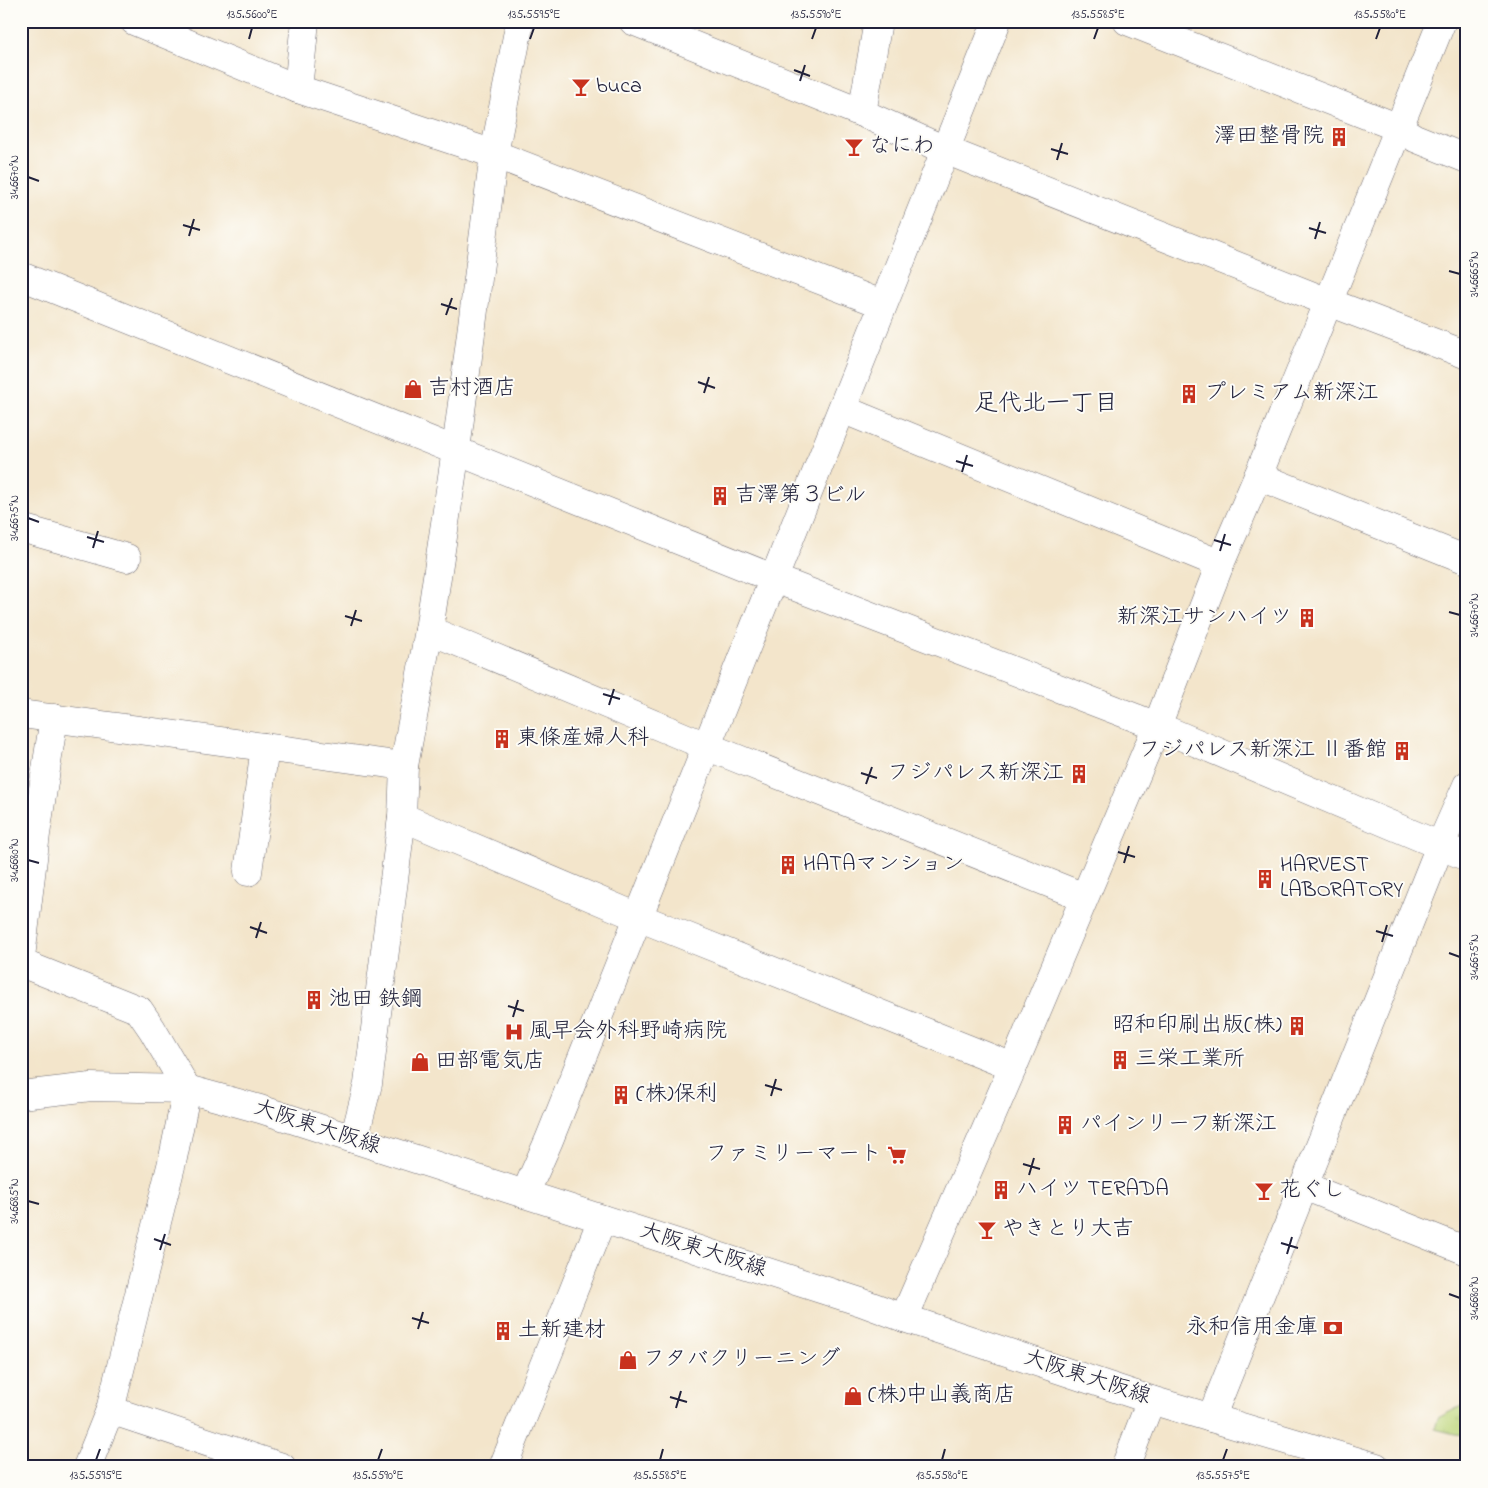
<svg xmlns="http://www.w3.org/2000/svg" width="1488" height="1488" font-family="'Indie Flower','Klee One',sans-serif">
  <style>
    .grass { fill: url(#grass-tufts); stroke: #707c5a }
    .lines { fill: none; stroke-linecap: round; stroke-linejoin: round }
    .street-casing { stroke: #6b666d; stroke-width: 29 }
    .primary-casing { stroke: #6b666d; stroke-width: 29 }
    .street { stroke: #fff; stroke-width: 28 }
    .primary { stroke: #fff; stroke-width: 28 }
    .ticks { fill: none; stroke: #22223b; stroke-width: 2 }
    .labels { text-anchor: middle; dominant-baseline: central; stroke-width: 4; stroke-linejoin: round; paint-order: stroke }
    .poi-label { font-size: 22px; fill: #22223b; stroke: #fdfcf7; text-anchor: start }
    .street-label { font-size: 22px; fill: #22223b; stroke: #fdfcf7 }
    .neighbourhood-label { font-size: 24px; fill: #22223b; stroke: #fdfcf7 }
    .neatline { fill: none; stroke: #22223b; stroke-width: 2 }
    .ticks-label { font-size: 12px; text-anchor: middle; fill: #22223b }
  </style>
  <defs>
    <pattern id="grass-tufts" width="24" height="20" patternUnits="userSpaceOnUse" patternTransform="scale(1.25)"><rect width="24" height="20" fill="#bdd67a"/><path d="M3 7l-1-3M5 7V3M7 7l1-3M15 17l-1-3M17 17v-4M19 17l1-3" fill="none" stroke="#a2b76a"/></pattern>
  </defs>
  <rect width="100%" height="100%" fill="#fdfcf7"/>
  <filter id="ink" filterUnits="userSpaceOnUse"><feTurbulence type="fractalNoise" baseFrequency=".02" numOctaves="2"/><feDisplacementMap in="SourceGraphic" scale="10" xChannelSelector="R" yChannelSelector="G"/><feConvolveMatrix kernelMatrix="1 2 1 2 8 2 1 2 1" color-interpolation-filters="sRGB"/></filter>
  <filter id="wash" filterUnits="userSpaceOnUse"><feTurbulence type="fractalNoise" baseFrequency=".0096" numOctaves="4" result="noise"/><feDisplacementMap in="SourceGraphic" scale="20" xChannelSelector="R" yChannelSelector="G"/><feGaussianBlur stdDeviation="1.12" result="paint"/><feColorMatrix in="noise" values="0 0 0 0 0 0 0 0 0 0 0 0 0 0 0 0 0 1.4 0 .05"/><feComposite in="paint" operator="in"/></filter>
  <g filter="url(#wash)">
    <rect width="100%" height="100%" fill="#f3e5cb"/>
    <path class="grass" d="M1467,1403v32l-12,-1 -20,-5 3,-11z"/>
  </g>
  <g filter="url(#ink)">
    <g class="lines">
      <g class="street-casing">
        <g id="street">
          <path d="M134,21l164,68 196,65 388,150"/>
          <path d="M633,21l229,92 83,37 383,152 139,53"/>
          <path d="M1127,21l272,107 16,10 52,21"/>
          <path d="M298,89l7,-68"/>
          <path d="M862,113l16,-92"/>
          <path d="M21,276l754,303 382,147 310,131"/>
          <path d="M842,409l378,155"/>
          <path d="M1258,476l209,84"/>
          <path d="M21,528l106,30"/>
          <path d="M429,630l277,116 378,151"/>
          <path d="M21,714l383,52"/>
          <path d="M402,817l236,100 375,150"/>
          <path d="M248,872l17,-125"/>
          <path d="M21,957l15,-123 18,-116"/>
          <path d="M21,963l118,47 13,19 35,60 -14,69 -63,252 -23,57"/>
          <path d="M354,1139l14,-55 34,-267 2,-51 25,-136 27,-180 38,-296 26,-133"/>
          <path d="M1304,1186l163,65"/>
          <path d="M525,1194l24,-54c149,-373 299,-746 448,-1119"/>
          <path d="M904,1318l109,-251 144,-341 63,-162 38,-88 184,-455"/>
          <path d="M110,1410l172,57"/>
          <path d="M1211,1418l229,-572 27,-61"/>
          <path d="M503,1467l99,-248"/>
          <path d="M1125,1467l26,-67"/>
        </g>
      </g>
      <g class="primary-casing">
        <path id="primary" d="M21,1095l70,-8 96,2 73,20 601,193 43,16 247,82 225,67"/>
      </g>
      <use href="#street" class="street"/>
      <use href="#primary" class="primary"/>
    </g>
  </g>
  <path class="ticks" d="M249,39l3,-11M530,39l4,-11M812,39l4,-11M1094,39l4,-11M1376,39l4,-11M794,70l16,6M800,81l5,-16M1051,149l17,5M1057,160l5,-17M28,177l11,4M183,225l17,5M1309,228l17,5M189,236l5,-17M1315,239l5,-17M1449,271l11,3M441,304l16,5M446,315l6,-17M698,382l17,6M704,393l5,-16M956,461l17,5M962,472l5,-17M28,518l11,4M87,537l17,5M1214,540l17,5M93,548l5,-17M1220,551l5,-17M1449,612l11,3M345,616l17,5M351,626l5,-16M603,694l17,5M609,705l5,-16M861,773l16,5M866,784l6,-17M1118,852l17,5M28,860l11,3M1124,863l5,-17M250,927l17,6M1376,931l17,5M256,938l5,-16M1382,942l5,-17M1449,953l11,4M508,1006l16,5M513,1017l5,-17M765,1085l17,5M771,1096l5,-17M1023,1164l17,5M1029,1175l5,-17M28,1201l11,3M154,1239l17,6M1281,1243l17,5M160,1250l5,-16M1287,1254l5,-17M1449,1294l11,4M412,1318l17,5M418,1329l5,-17M670,1397l17,5M676,1408l5,-17M96,1460l4,-11M378,1460l4,-11M660,1460l3,-11M942,1460l3,-11M1223,1460l4,-11"/>
  <defs>
    <g id="bar-bare" transform="scale(1.5)"><path d="M-6-5H6L.8 .8V4.5H3.5V6h-7V4.5H-.8V.8Z" fill="#c8321e" stroke="#fdfcf7" stroke-width="2.5" paint-order="stroke"/></g>
    <g id="building-bare" transform="scale(1.5)"><path d="M-4-6H4V6H1V3H-1V6H-4ZM-2.5-4.3h1.7v1.8h-1.7ZM.8-4.3h1.7v1.8H.8ZM-2.5-1h1.7V.8h-1.7ZM.8-1h1.7V.8H.8Z" fill="#c8321e" stroke="#fdfcf7" stroke-width="2.5" paint-order="stroke"/></g>
    <g id="shop-bare" transform="scale(1.5)"><path d="M-5-2.5h2.3a2.7 3.5 0 0 1 5.4 0H5L5.5 6h-11ZM-1.5-2.5h3a1.5 2.3 0 0 0-3 0Z" fill="#c8321e" stroke="#fdfcf7" stroke-width="2.5" paint-order="stroke"/></g>
    <g id="hospital-bare" transform="scale(1.5)"><path d="M-5-5h3v3.5h4V-5h3V5h-3V1.5h-4V5h-3Z" fill="#c8321e" stroke="#fdfcf7" stroke-width="2.5" paint-order="stroke"/></g>
    <g id="supermarket-bare" transform="scale(1.5)"><path d="M-6-5.5h2.5l.6 2H6L4.5 2H-2.5L-4.4-4H-6ZM-1.5 3.2a1.3 1.3 0 1 0 .1 0ZM3 3.2a1.3 1.3 0 1 0 .1 0Z" fill="#c8321e" stroke="#fdfcf7" stroke-width="2.5" paint-order="stroke"/></g>
    <g id="bank-bare" transform="scale(1.5)"><path d="M-6-4H6V4H-6ZM0-2.3a2.3 2.3 0 1 0 0 4.6a2.3 2.3 0 1 0 0-4.6Z" fill="#c8321e" stroke="#fdfcf7" stroke-width="2.5" paint-order="stroke"/></g>
  </defs>
  <g fill-rule="evenodd">
    <use href="#bar-bare" x="581" y="87"/>
    <use href="#building-bare" x="1339" y="137"/>
    <use href="#bar-bare" x="854" y="147"/>
    <use href="#shop-bare" x="413" y="389"/>
    <use href="#building-bare" x="1189" y="394"/>
    <use href="#building-bare" x="720" y="496"/>
    <use href="#building-bare" x="1307" y="618"/>
    <use href="#building-bare" x="502" y="739"/>
    <use href="#building-bare" x="1402" y="751"/>
    <use href="#building-bare" x="1079" y="774"/>
    <use href="#building-bare" x="788" y="865"/>
    <use href="#building-bare" x="1265" y="879"/>
    <use href="#building-bare" x="314" y="1000"/>
    <use href="#building-bare" x="1297" y="1026"/>
    <use href="#hospital-bare" x="514" y="1032"/>
    <use href="#building-bare" x="1120" y="1060"/>
    <use href="#shop-bare" x="420" y="1062"/>
    <use href="#building-bare" x="621" y="1095"/>
    <use href="#building-bare" x="1065" y="1125"/>
    <use href="#supermarket-bare" x="897" y="1155"/>
    <use href="#building-bare" x="1001" y="1190"/>
    <use href="#bar-bare" x="1264" y="1191"/>
    <use href="#bar-bare" x="987" y="1230"/>
    <use href="#bank-bare" x="1333" y="1328"/>
    <use href="#building-bare" x="503" y="1331"/>
    <use href="#shop-bare" x="628" y="1360"/>
    <use href="#shop-bare" x="853" y="1396"/>
  </g>
  <g class="labels">
    <g class="poi-label">
      <text x="596" y="87">buca</text>
      <text x="1324" y="137" text-anchor="end">澤田整骨院</text>
      <text x="869" y="147">なにわ</text>
      <text x="428" y="389">吉村酒店</text>
      <text x="1204" y="394">プレミアム新深江</text>
      <text x="735" y="496">吉澤第３ビル</text>
      <text x="1292" y="618" text-anchor="end">新深江サンハイツ</text>
      <text x="517" y="739">東條産婦人科</text>
      <text x="1387" y="751" text-anchor="end">フジパレス新深江 Ⅱ番館</text>
      <text x="1064" y="774" text-anchor="end">フジパレス新深江</text>
      <text x="803" y="865">HATAマンション</text>
      <text x="1280" y="866">HARVEST<tspan x="1280" dy="25">LABORATORY</tspan></text>
      <text x="329" y="1000">池田 鉄鋼</text>
      <text x="1282" y="1026" text-anchor="end">昭和印刷出版(株)</text>
      <text x="529" y="1032">風早会外科野崎病院</text>
      <text x="1135" y="1060">三栄工業所</text>
      <text x="435" y="1062">田部電気店</text>
      <text x="636" y="1095">(株)保利</text>
      <text x="1080" y="1125">パインリーフ新深江</text>
      <text x="882" y="1155" text-anchor="end">ファミリーマート</text>
      <text x="1016" y="1190">ハイツ TERADA</text>
      <text x="1279" y="1191">花ぐし</text>
      <text x="1002" y="1230">やきとり大吉</text>
      <text x="1318" y="1328" text-anchor="end">永和信用金庫</text>
      <text x="518" y="1331">土新建材</text>
      <text x="643" y="1360">フタバクリーニング</text>
      <text x="868" y="1396">(株)中山義商店</text>
    </g>
    <g class="street-label">
      <text transform="translate(317 1128) rotate(18)">大阪東大阪線</text>
      <text transform="translate(703 1251) rotate(18)">大阪東大阪線</text>
      <text transform="translate(1087 1378) rotate(18)">大阪東大阪線</text>
    </g>
    <g class="neighbourhood-label">
      <text x="1046" y="404">足代北一丁目</text>
    </g>
  </g>
  <rect width="1488" height="1488" fill="none" stroke="#fdfcf7" stroke-width="55"/>
  <rect x="28" y="28" width="1432" height="1432" class="neatline"/>
  <g class="ticks-label">
    <text x="252" y="18">135.5600°E</text>
    <text x="534" y="18">135.5595°E</text>
    <text x="816" y="18">135.5590°E</text>
    <text x="1098" y="18">135.5585°E</text>
    <text x="1380" y="18">135.5580°E</text>
    <text transform="translate(14 177) rotate(-90)" y="4">34.6670°N</text>
    <text transform="translate(1474 274) rotate(-90)" y="4">34.6665°N</text>
    <text transform="translate(14 518) rotate(-90)" y="4">34.6675°N</text>
    <text transform="translate(1474 615) rotate(-90)" y="4">34.6670°N</text>
    <text transform="translate(14 860) rotate(-90)" y="4">34.6680°N</text>
    <text transform="translate(1474 957) rotate(-90)" y="4">34.6675°N</text>
    <text transform="translate(14 1201) rotate(-90)" y="4">34.6685°N</text>
    <text transform="translate(1474 1298) rotate(-90)" y="4">34.6680°N</text>
    <text x="96" y="1479">135.5595°E</text>
    <text x="378" y="1479">135.5590°E</text>
    <text x="660" y="1479">135.5585°E</text>
    <text x="942" y="1479">135.5580°E</text>
    <text x="1223" y="1479">135.5575°E</text>
  </g>
</svg>
